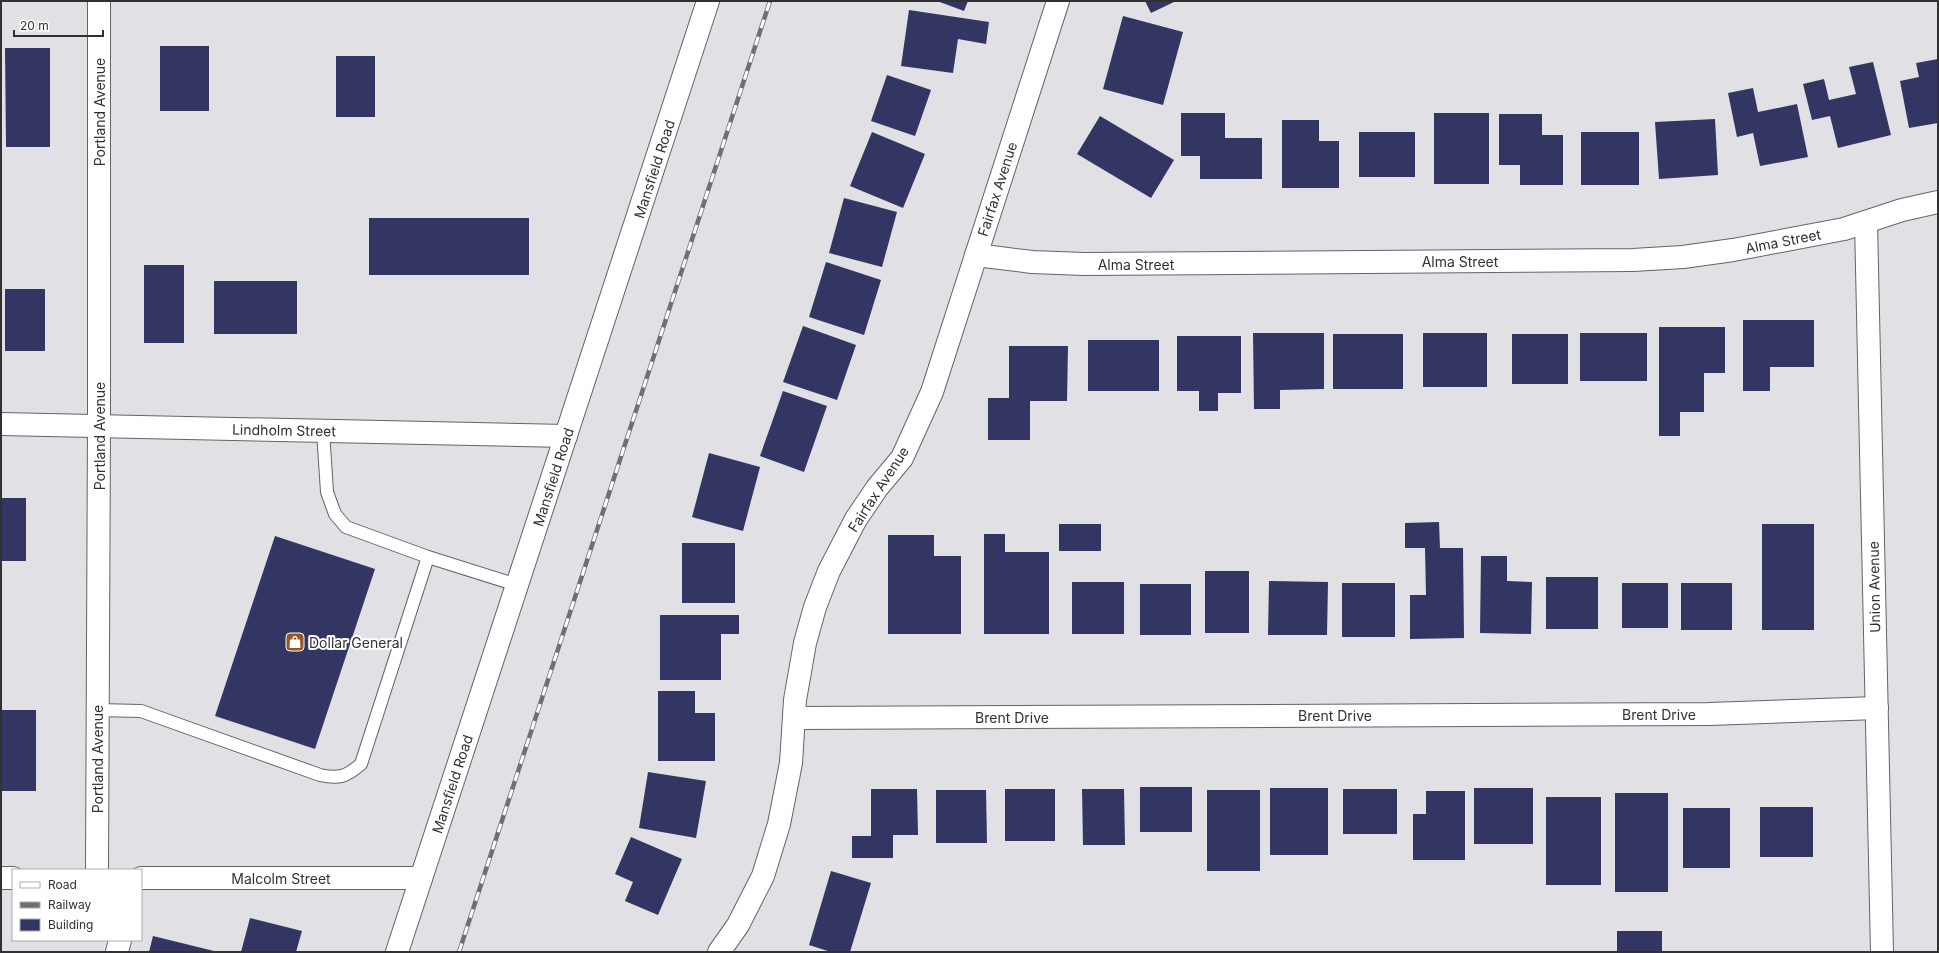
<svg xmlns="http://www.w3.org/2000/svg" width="1939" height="953" font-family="Inter,sans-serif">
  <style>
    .building { fill: #333562 }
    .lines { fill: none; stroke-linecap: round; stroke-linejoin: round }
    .lane-casing { stroke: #646368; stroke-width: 14 }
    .street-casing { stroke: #646368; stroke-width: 24 }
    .secondary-casing { stroke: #646368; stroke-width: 24 }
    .lane { stroke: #fff; stroke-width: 12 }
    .street { stroke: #fff; stroke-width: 22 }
    .secondary { stroke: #fff; stroke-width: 22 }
    .rail-casing { stroke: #6f6f72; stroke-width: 4.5 }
    .rail { stroke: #fff; stroke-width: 3; stroke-dasharray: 9; stroke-linecap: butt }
    .labels { text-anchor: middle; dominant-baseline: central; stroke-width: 4; stroke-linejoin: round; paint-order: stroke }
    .street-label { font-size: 14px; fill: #313133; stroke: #fff }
    .poi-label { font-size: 14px; fill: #313133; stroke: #fff; text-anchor: start }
  </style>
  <rect width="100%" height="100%" fill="#e0e0e5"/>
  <g class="building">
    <path d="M937,1h31l-4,10z"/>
    <path d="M1145,1h31l-25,12z"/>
    <path d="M909,10l80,12 -3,22 -28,-5 -5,34 -52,-7z"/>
    <path d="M1123,16l60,16 -20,73 -60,-16z"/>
    <rect x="160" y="46" width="49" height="65"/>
    <path d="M5,48h45v99h-44z"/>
    <rect x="336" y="56" width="39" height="61"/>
    <path d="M1938,59v64l-29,5 -9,-47 19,-4 -3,-14z"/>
    <path d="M1873,62l18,73 -53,13 -8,-32 -18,4 -9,-36 21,-5 5,21 27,-6 -7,-27z"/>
    <path d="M887,75l44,15 -16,46 -44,-15z"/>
    <path d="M1753,88l5,24 39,-8 11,53 -48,9 -7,-33 -16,4 -9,-44z"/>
    <path d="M1181,113h44v25h37v41h-62v-23h-19z"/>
    <rect x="1434" y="113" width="55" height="71"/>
    <path d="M1499,114h43v21h21v50h-43v-20h-21z"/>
    <path d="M1100,116l74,44 -23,38 -74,-44z"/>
    <path d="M1715,119l3,56 -59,4 -4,-57z"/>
    <path d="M1282,120h37v21h20v47h-57z"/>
    <path d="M872,132l53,22 -22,54 -53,-22z"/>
    <rect x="1359" y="132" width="56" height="45"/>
    <rect x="1581" y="132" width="58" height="53"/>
    <path d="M844,198l53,14 -15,55 -53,-14z"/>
    <rect x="369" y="218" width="160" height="57"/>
    <path d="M826,262l55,18 -17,55 -55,-18z"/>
    <rect x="144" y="265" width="40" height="78"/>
    <rect x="214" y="281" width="83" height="53"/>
    <rect x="5" y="289" width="40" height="62"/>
    <path d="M1743,320h71v47h-44v24h-27z"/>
    <path d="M803,326l53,19 -19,55 -54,-18z"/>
    <path d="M1659,327h66v46h-21v39h-24v24h-21z"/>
    <path d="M1253,333h71v56l-44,1v19h-26z"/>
    <rect x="1423" y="333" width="64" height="54"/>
    <rect x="1580" y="333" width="67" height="48"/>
    <rect x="1333" y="334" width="70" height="55"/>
    <rect x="1512" y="334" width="56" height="50"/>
    <path d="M1177,336h64v57h-23v18h-19v-20h-22z"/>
    <rect x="1088" y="340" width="71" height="51"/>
    <path d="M1009,346h59l-1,55h-37v39h-42v-42h21z"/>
    <path d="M783,391l44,15 -23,66 -44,-16z"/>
    <path d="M709,453l51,14 -17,64 -51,-14z"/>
    <rect x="1" y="498" width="25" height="63"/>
    <path d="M1439,522l1,26h23l1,90 -54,1v-44h16l-1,-47h-20v-25z"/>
    <rect x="1059" y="524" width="42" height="27"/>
    <rect x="1762" y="524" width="52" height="106"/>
    <path d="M984,534h21v18h44v82h-65z"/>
    <path d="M888,535h46v21h27v78h-73z"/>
    <path d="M275,536l100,33 -60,180 -100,-33z"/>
    <rect x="682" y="543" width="53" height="60"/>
    <path d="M1481,556h26v25l25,1 -1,52 -51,-1z"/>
    <rect x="1205" y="571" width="44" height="62"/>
    <rect x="1546" y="577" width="52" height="52"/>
    <path d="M1269,581l59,1 -1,53h-59z"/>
    <rect x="1072" y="582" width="52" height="52"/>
    <rect x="1342" y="583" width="53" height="54"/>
    <rect x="1622" y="583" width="46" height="45"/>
    <rect x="1681" y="583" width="51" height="47"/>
    <rect x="1140" y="584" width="51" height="51"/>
    <path d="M660,615h79v19h-18v46h-61z"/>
    <path d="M658,691h37v22h20v48h-57z"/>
    <rect x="1" y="710" width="35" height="81"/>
    <path d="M648,772l58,9 -10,57 -57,-10z"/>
    <rect x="1140" y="787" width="52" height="45"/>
    <rect x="1270" y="788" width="58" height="67"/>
    <rect x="1474" y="788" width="59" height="56"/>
    <path d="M871,789h46l1,46h-25v23h-41v-22h19z"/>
    <rect x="1005" y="789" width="50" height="52"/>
    <path d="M1082,789h42l1,56h-42z"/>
    <rect x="1343" y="789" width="54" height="45"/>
    <path d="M936,790h50l1,53h-51z"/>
    <rect x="1207" y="790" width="53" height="81"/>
    <path d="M1426,791h39v69h-52v-46h13z"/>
    <rect x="1615" y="793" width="53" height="99"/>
    <rect x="1546" y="797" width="55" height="88"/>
    <rect x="1760" y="807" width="53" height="50"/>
    <rect x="1683" y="808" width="47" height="60"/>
    <path d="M631,837l51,22 -24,56 -33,-14 8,-19 -18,-8z"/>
    <path d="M831,871l40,12 -21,69h-19l-22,-7z"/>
    <path d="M250,918l52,13 -6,21h-55z"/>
    <rect x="1617" y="931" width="45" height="21"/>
    <path d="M153,936l61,15 -1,1h-64z"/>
  </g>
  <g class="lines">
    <g class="lane-casing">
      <g id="lane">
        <path d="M323,431l4,61 8,22 11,13 82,30 89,28"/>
        <path d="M98,710l43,1 179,64c19,4 26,2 41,-11l67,-207"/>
      </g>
    </g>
    <g class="street-casing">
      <g id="street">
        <path d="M1866,222l16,730"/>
        <path d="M976,255l56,7 52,2 549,-4 50,-3 50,-7 111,-21 58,-19 36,-8"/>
        <path d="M1,424l565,12"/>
        <path d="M794,718l915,-4 168,-6"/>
        <path d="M97,870l2,-444v-425"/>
        <path d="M1,878h12"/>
        <path d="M141,878h280"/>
        <path d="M117,952l3,-12"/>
        <path d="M719,952l19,-27 25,-49 16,-52 12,-61 4,-63 10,-57 10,-36 14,-36 27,-52 21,-31 25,-30 30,-66 126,-391"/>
      </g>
    </g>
    <g class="secondary-casing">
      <path id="secondary" d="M397,952l311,-951"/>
    </g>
    <use href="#lane" class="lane"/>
    <use href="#street" class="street"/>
    <use href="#secondary" class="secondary"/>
    <g class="rail-casing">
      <path id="rail" d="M459,952l311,-951"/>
    </g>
    <use href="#rail" class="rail"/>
  </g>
  <defs>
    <g id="shop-square" transform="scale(1)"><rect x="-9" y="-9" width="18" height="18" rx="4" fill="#985525" stroke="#fff"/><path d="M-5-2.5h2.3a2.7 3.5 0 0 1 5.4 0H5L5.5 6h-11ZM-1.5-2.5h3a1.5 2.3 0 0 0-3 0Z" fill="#fff"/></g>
  </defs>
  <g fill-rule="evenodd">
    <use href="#shop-square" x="295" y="642"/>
  </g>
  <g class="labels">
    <g class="street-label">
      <text transform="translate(99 112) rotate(-90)">Portland Avenue</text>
      <text transform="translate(654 169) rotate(-72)">Mansfield Road</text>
      <text transform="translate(997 189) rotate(-72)">Fairfax Avenue</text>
      <text transform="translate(1783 241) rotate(-11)">Alma Street</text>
      <text x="1460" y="261">Alma Street</text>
      <text x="1136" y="264">Alma Street</text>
      <text transform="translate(284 430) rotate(1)">Lindholm Street</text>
      <text transform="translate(99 436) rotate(-90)">Portland Avenue</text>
      <text transform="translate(553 477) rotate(-72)">Mansfield Road</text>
      <text transform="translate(878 489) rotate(-57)">Fairfax Avenue</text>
      <text transform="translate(1874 587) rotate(-91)">Union Avenue</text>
      <text x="1659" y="714">Brent Drive</text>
      <text x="1335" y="715">Brent Drive</text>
      <text x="1012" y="717">Brent Drive</text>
      <text transform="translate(97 759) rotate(-90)">Portland Avenue</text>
      <text transform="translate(452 784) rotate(-72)">Mansfield Road</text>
      <text x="281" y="878">Malcolm Street</text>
    </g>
    <g class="poi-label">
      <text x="309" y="642">Dollar General</text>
    </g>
  </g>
  <rect width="1939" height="953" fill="none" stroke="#313133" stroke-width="4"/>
  <rect x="12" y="869" width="130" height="72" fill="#ffffff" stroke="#adadad"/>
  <rect x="20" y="882" width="20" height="6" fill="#ffffff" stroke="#adadad"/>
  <text x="48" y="889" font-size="12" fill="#313133">Road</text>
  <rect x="20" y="902" width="20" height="6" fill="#6f6f72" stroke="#adadad"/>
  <text x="48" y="909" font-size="12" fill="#313133">Railway</text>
  <rect x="20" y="919" width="20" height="12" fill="#333562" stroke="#adadad"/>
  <text x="48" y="929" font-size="12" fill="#313133">Building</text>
  <path d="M14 30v6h89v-6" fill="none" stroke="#313133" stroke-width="2"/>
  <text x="20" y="30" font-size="12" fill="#313133" stroke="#ffffff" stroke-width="3" paint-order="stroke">20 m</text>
</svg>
